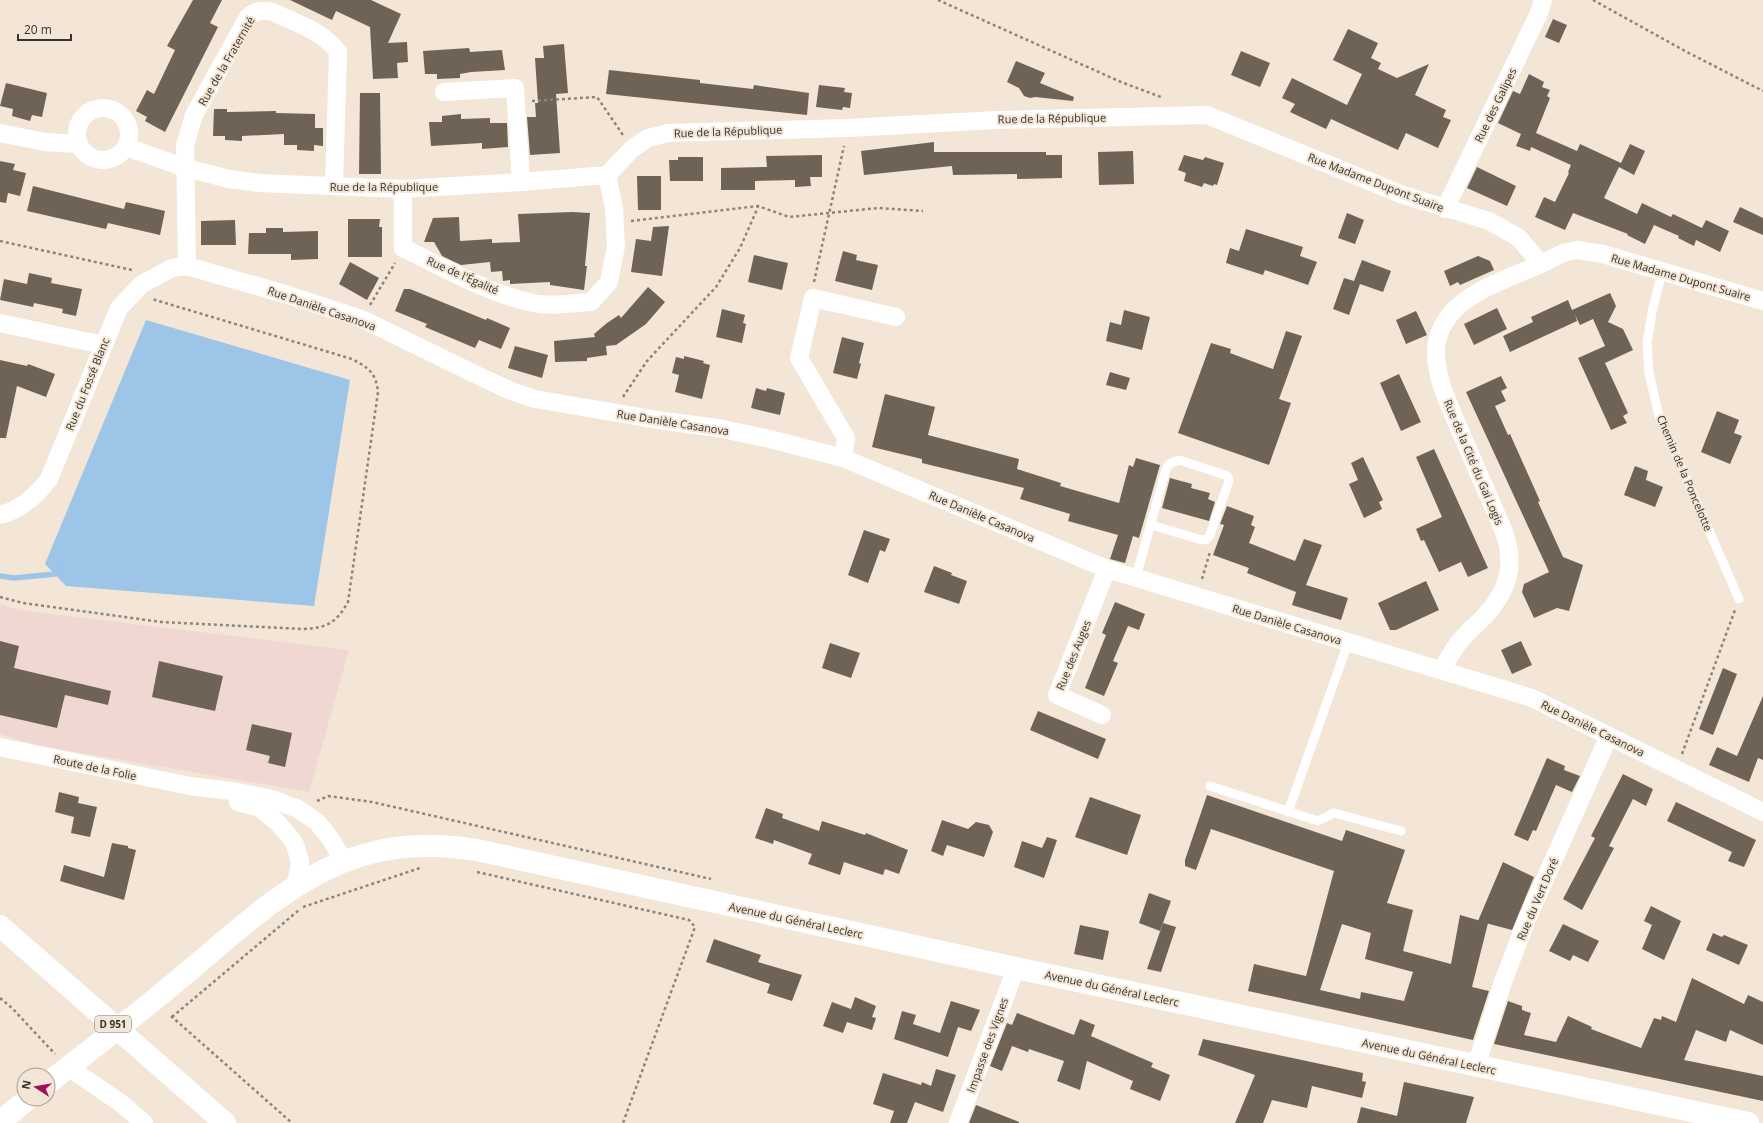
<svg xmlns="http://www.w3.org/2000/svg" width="1763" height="1123" font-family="'Open Sans',sans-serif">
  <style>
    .industrial { fill: #f1d7d2 }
    .water { fill: #9cc5e7 }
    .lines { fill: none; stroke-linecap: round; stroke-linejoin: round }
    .stream { stroke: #9cc5e7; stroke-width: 5.5 }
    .building { fill: #6f6355; fill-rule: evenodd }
    .path { stroke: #8d857a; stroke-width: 2.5; stroke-dasharray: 3 3; stroke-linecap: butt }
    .service { stroke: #fff; stroke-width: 9 }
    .minor { stroke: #fff; stroke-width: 18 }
    .secondary { stroke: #fff; stroke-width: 22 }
    .primary { stroke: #fff; stroke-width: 22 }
    .labels { text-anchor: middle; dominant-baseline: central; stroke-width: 4; stroke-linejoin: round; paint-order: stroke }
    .shield { fill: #f3e6d6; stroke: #70695f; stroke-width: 1 }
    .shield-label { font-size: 10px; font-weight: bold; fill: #38332c }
    .street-label { font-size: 11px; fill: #38332c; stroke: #f3e6d6 }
  </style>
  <rect width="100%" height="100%" fill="#f3e6d6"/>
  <path class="industrial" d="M0,604l18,6 331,40 -40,142 -273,-47 -36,-11z"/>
  <path class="water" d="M146,320l204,60 -36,226 -248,-20 -21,-22z"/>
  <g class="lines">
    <path class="stream" d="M0,576l14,2 41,-4 5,-4"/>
  </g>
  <g class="building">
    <path d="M193,0h29l-12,23 8,4 -53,105 -20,-11 2,-4 -11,-6 11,-21 7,4 21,-44 -8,-4z"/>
    <path d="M290,0h81l30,14 -13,29 19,-1 1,20 -11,1 1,15 -25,1 -3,-52 -34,-16 -4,9z"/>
    <path d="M1553,19l14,6 -8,18 -14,-6z"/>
    <path d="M1348,29l30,14 -7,15 10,5 -3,6 19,9 32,-14 -14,31 31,15 -3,7 8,3 -13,28 -32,-15 -8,17 -67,-31 -5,10 -36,-17 5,-8 -13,-6 10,-20 55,27 15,-31 -29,-14z"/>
    <path d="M564,44l4,49 -12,1 4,59 -30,2 -3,-38h9l-1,-14h3l-3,-45h9l-1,-12z"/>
    <path d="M469,48l1,4 32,-2 3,20 -34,2 -11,2v4l-23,1v-5h-12l-2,-23z"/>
    <path d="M1241,51l29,12 -10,24 -29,-12z"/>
    <path d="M1016,61l29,12 -5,10 34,14 -1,4 -38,-4 -5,1 -6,-2 -5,-8 -12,-6z"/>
    <path d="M609,70l91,10v3l53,6 1,-4 55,8 -2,22 -201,-21z"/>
    <path d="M1529,74l15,8 -2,5 8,3 -3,6 3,2 -14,35 41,18 3,-7 41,19 9,-19 15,7 -11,24 -15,-8 -15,31 33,16 5,-11 29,14 2,-3 29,14 4,-8 23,11 -9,21 -24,-12 -2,6 -16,-8 1,-2 -25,-11 -9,19 -18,-9 1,-1 -55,-21 -8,17 -30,-13 9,-20 11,5 14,-29 -1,-1 3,-7 -40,-18 -1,4 -14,-5 5,-12 -23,-11 15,-32 7,3z"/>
    <path d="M6,83l41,10 -5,24 -10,-2 -2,6 -18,-5 1,-7 -13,-3z"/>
    <path d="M819,85l26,3 -1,4 8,1 -2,15 -7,-1 -1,3 -26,-3z"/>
    <path d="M360,93h20l1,81h-22z"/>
    <path d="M214,109h13v3l49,-1v2l39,1v14h8v18l-9,-1v6l-17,-1v-5h-13v-11l-42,2v5l-17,-1v-4h-12z"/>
    <path d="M461,114v5l29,-1v5h17l1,24 -26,2v-6l-51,3 -2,-24h13v-6z"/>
    <path d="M934,142v10h112v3h16v23l-45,1v-5l-64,1 -1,-9 -88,9 -3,-24z"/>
    <path d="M1133,151l1,33 -35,1 -1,-33z"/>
    <path d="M822,155v22h-12l1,9 -16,1v-7l-40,1v9h-34v-22l46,-1 -1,-11z"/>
    <path d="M1184,155l19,5 2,-3 19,6 -7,22 -3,-1 -1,2 -9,-3 -2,4 -18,-6 2,-8 -8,-3z"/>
    <path d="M678,157h25v24h-33l-1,-21h9z"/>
    <path d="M0,161l15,3 -2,6 13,3 -6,23 -12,-3 -2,10 -6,-1z"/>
    <path d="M1477,167l39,19 -9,20 -40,-18z"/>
    <path d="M637,176h24v34h-23z"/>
    <path d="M33,186l91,23 2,-7 39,9 -5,24 -52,-12 -2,6 -79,-18z"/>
    <path d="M1740,207l23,11v17l-30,-13z"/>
    <path d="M572,212l18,1 -5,53h2l-3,24 -34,-5v-3l-40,2v-4l-7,1 -1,-10 -11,1 -1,-10 -29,3 -19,-9 -8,-14h-10l9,-24 26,-1 1,24 32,-2v4l28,-1 -2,-28z"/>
    <path d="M1347,213l17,7 -9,24 -17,-6z"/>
    <path d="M348,219h32l-1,8h3v30h-34z"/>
    <path d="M235,220l1,25h-35v-24z"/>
    <path d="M669,226l-7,50 -31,-4 5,-33 15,2 2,-14z"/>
    <path d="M266,228h17v4l35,-1v28l-27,1v-6h-43l1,-21h17z"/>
    <path d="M1246,229l57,18 -3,9 17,6 -9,23 -43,-15 -2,5 -37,-12 4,-15 9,3z"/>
    <path d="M843,251l14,4 -1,5 22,5 -6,25 -37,-9z"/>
    <path d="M754,255l34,8 -6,27 -34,-8z"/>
    <path d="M1478,256l12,5 4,9 -34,15 -2,-3 -8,4 -6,-15z"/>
    <path d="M1362,260l29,11 -8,21 -23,-8 -11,31 -16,-6 11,-31 10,3z"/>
    <path d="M350,262l29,16 -12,22 -28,-16z"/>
    <path d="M29,273l23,5 -1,5 31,6 -6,27 -14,-3 1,-4 -29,-6 -1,4 -33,-7 4,-21 23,5z"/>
    <path d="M648,287l17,15 -19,22 -30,21 -10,1 1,9 -20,3v3l-32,1 -1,-21 41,-4 -1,-3 13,-11 12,-8 2,3z"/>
    <path d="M404,289h6l76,31 1,-2 23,10 -9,21 -22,-9 -4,8 -50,-21 2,-3 -32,-13z"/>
    <path d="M1610,293l6,13 -8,16 15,7 10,21 -28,13 23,50 -5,3 4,7 -16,7 -33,-72 27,-12 -12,-27 -13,6 -5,-10 2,6 -67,31 -7,-16 30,-14 -2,-5 37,-17 4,10z"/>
    <path d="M1497,308l10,21 -33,16 -10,-21z"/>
    <path d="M722,309l23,6 -2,8 3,1 -4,19 -26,-6z"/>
    <path d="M1124,310l26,7 -8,33 -36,-9 4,-19 11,3z"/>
    <path d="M1416,311l11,24 -21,9 -10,-24z"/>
    <path d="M1286,331l16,5 -23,63 12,4 -22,62 -91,-32 33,-90 20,6 -1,4 43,16z"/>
    <path d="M842,337l22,6 -5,20 2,1 -4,15 -24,-6z"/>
    <path d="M515,346l33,9 -6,23 -34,-10z"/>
    <path d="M684,356l20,5 -1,2 7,2 -8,34 -27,-7 4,-17 -7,-2 4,-16 8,2z"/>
    <path d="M0,360l27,6 1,-2 27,10 -9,23 -29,-11 -11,52h-6z"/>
    <path d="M1110,372l20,6 -4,12 -20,-5z"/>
    <path d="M1399,374l22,48 -20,9 -21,-48z"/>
    <path d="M1501,376l6,12 -6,3 5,10 -11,5 13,29 2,-1 30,67 -2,1 25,55 20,8 -14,46 -12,-3 -23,10 -12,-26 2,-8 25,-12 -83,-180z"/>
    <path d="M756,388l10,3 1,-3 18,5 -5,22 -29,-7z"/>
    <path d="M885,394l50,13 -7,28 91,24 -2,10 44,14 -1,3 59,17 10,-38 4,2 3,-9 24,7 -21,73 -6,-2 -8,27 -15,-4 8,-24 -50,-14 2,-7 -50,-15 4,-11 -102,-25v-4l-50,-12z"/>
    <path d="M1717,411l22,9 -5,13 8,3 -12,28 -29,-12z"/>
    <path d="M1434,449l54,119 -20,9 -7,-15 -22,10 -15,-32 -3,1 -5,-12 26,-12 -26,-60z"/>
    <path d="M1363,457l20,43 -4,2 3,7 -18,9 -15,-34 9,-4 -7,-17z"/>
    <path d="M1635,466l13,5 -2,9 17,7 -8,20 -31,-12z"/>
    <path d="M1170,478l22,6 -1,4 19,5 -2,6 7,3 -6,19 -47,-13z"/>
    <path d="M1227,506l27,10 -3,9 4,2 -6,16 46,18 9,-22 18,6 -16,40 42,13 -7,22 -49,-15 4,-13 -49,-19 2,-5 -36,-13 11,-30 -4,-1z"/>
    <path d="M864,530l26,9 -5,13 -5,-2 -12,33 -20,-8z"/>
    <path d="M934,566l18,7 -1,2 16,6 -8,23 -35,-12z"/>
    <path d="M1426,581l13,29 -43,20h-6l-12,-27z"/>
    <path d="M1115,602l30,12 -6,16 -11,-4 -15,35 5,2 -14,33 -19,-8 21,-53 -4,-2z"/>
    <path d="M0,641l19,5 -5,22 97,23 -3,14 -43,-10 -8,33 -57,-13z"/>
    <path d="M1521,641l11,24 -20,9 -11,-24z"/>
    <path d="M830,643l30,10 -9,25 -29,-10z"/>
    <path d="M159,661l64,15 -8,35 -63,-14z"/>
    <path d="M1723,668l14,6 -24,61 -14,-6z"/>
    <path d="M1763,696v64l-5,-2 -9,24 -40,-17 8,-18 20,9z"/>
    <path d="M1038,711l68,28 -8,20 -68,-29z"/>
    <path d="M252,724l40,9 -7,34 -17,-4 2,-7 -24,-6z"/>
    <path d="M1547,758l18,8 -1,4 16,6 -8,16 -16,-7 -20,46 -3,-1 -5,11 -14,-6z"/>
    <path d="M1623,774l30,15 -7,17 -13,-7 -24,47 5,2 -32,62 -19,-11 32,-61 -4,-2z"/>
    <path d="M59,792l20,5 -1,6 19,4 -7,30 -19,-4 3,-16 -19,-5z"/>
    <path d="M1207,795l135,46 4,-11 59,20 -18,53 26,7 -10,41 48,13 9,-49 28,8 -16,64 17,4 -16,49 -225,-49 6,-27 52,12 28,-105 -123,-42 -15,41 -11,-4v-6zM1342,924l29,9 -6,26 48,13 -9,29 -43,-9 -1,7 -40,-9z"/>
    <path d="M1090,797l51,18 -14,40 -52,-18z"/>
    <path d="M1676,802l80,38 -12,27 -16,-6 4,-9 -65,-31z"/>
    <path d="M766,808l17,6 -1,4 37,13 3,-10 43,14 1,-2 42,17 -9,24 -14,-5 -2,6 -39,-13 -4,13 -32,-11 4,-10 -38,-14 -1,4 -18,-6z"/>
    <path d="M942,820l26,9 8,-7 13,3 4,7 -9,25 -37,-12 -4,11 -12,-5z"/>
    <path d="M1047,837l10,3 -13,38 -30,-11 8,-26 20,7z"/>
    <path d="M112,843l16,3v2l8,2 -12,50 -64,-19 4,-16 40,12z"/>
    <path d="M1503,862l31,15 -22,53 -34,-9z"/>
    <path d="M1149,893l22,8 -11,30 -21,-8z"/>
    <path d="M1651,906l30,15 -17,39 -22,-11 10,-24 -8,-4z"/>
    <path d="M1163,923l13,4 -15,45 -14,-3z"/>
    <path d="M1563,924l36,17 -11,21 -15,-7 -3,6 -21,-10z"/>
    <path d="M1080,925l29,6 -6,29 -29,-6z"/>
    <path d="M1713,933l9,4 2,-2 24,10 -9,20 -33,-15z"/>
    <path d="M714,939l47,16 -3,7 44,13 -10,26 -25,-8 3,-9 -64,-22z"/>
    <path d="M1692,978l52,26 4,-9 15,7v43l-33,-15 -4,12 -30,-12 -12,30 79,16v25l-269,-57 14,-43 14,5v4l9,3 -7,22 32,7 12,-26 24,11 -1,2 50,19 13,-30 7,2 1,-4 14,6z"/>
    <path d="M855,997l21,9 -4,11 4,1 -4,12 -25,-8 -4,11 -20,-7 9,-24 19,7z"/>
    <path d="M951,1001l29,9 -9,21 -13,-4 -10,30 -54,-18 8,-28 14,4 -3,9 27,9z"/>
    <path d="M1017,1013l57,22 6,-16 15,6 -4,11 62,27 -2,4 19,8 -10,26 -30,-12 3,-8 -46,-20 -7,29 -23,-9 7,-20 -35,-12 -1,3 -16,-6 -10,25 -12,-5 17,-43 5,2z"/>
    <path d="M1203,1039l160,34 -1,8 4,1 -4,16 -50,-12 -5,22 -35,-8 -9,23h-28l20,-48 -57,-20z"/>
    <path d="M936,1069l20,6 -13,37 -28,-10 -8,21h-17l4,-12 -21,-7 10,-31 38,12 1,-3 9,4z"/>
    <path d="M1404,1082l70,15 -8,26h-109l4,-16 36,9z"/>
    <path d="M976,1105l43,17v1h-50z"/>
  </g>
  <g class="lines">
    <g class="path">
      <path d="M938,0l183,82 40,15"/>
      <path d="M1593,0l92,51 78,40"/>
      <path d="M532,101l65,-4 26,38"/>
      <path d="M631,221l127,-15 31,11 89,-9 45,3"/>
      <path d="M0,241l132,29"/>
      <path d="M814,282l30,-136"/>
      <path d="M370,305l25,-42"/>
      <path d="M623,397l24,-36 69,-74 24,-39 18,-41"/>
      <path d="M1202,579l8,-27"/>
      <path d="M0,597l23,6 138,19 142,7c24,-1 33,-6 45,-27l30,-210c-2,-19 -9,-24 -26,-33l-200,-60"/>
      <path d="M1682,754l53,-144"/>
      <path d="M317,801l11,-5 44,6 339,77"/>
      <path d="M477,872l212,48 6,7 -72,196"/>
      <path d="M303,907l117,-39"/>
      <path d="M0,998l12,10 43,46"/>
      <path d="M171,1016l121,107"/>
      <path d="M172,1017l127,-107"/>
    </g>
    <g class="service">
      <path d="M1662,272l-10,40 -5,31 2,30 10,43 80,183"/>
      <path d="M1136,577l30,-108 3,-5 10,-4 46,15 3,2 1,4 -19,54 -3,4 -5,1 -51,-15"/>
      <path d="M1210,786l108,35 16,-8 67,18"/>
      <path d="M1288,812l60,-169"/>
    </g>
    <g class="minor">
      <path d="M444,92l71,-4 6,94"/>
      <circle cx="103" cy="134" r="26"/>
      <path d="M0,133l45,9 33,2"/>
      <path d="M126,147l60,21 43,11 30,4 144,6 118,-7 86,-7 25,-26 16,-11 20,-5 180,-5 148,-8 211,-5 196,80 86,26 30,17 22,26 22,-11 14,-3 26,4 160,47"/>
      <path d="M403,189v59c40,19 86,46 130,55 18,4 39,0 58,-1l18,-20 7,-36 -2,-38 -7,-33"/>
      <path d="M1445,209l94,-196 4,-13"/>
      <path d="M187,266l-2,-121 9,-30 54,-98c8,-7 15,-7 25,-5 22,11 50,19 65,40l-4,134"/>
      <path d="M0,323l103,22"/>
      <path d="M843,458l3,-20 -47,-80 14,-60 83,19"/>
      <path d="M0,515c21,-5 36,-19 49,-36l70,-171 23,-24 30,-16 15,-2 101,29 74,24 121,59 28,13 24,8 129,22 54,7 52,11 73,19 264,111 425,129 231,114"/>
      <path d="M1442,670c6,-11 11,-22 20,-31 6,-8 15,-15 22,-22 24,-26 32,-51 20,-85 -13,-31 -27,-62 -40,-92 -11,-27 -29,-60 -28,-90 0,-15 9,-31 19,-41 23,-22 57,-32 86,-45"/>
      <path d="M1102,715l-45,-20 50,-126"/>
      <path d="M0,747l190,39 42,5 40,8 26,10 19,13 13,16 13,22"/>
      <path d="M238,802l22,6 17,14 17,20 6,19 -4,24"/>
      <path d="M1476,1066l27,-84 24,-63 82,-183"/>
      <path d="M68,1067l54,37 22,19"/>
      <path d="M958,1123l58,-155"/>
    </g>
    <g class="secondary">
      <path d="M48,1083c43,-34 88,-67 130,-103 98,-81 161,-152 299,-130l539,118 732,155"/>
      <path d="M0,1122l28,-23"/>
    </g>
    <path class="primary" d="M0,926l225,197"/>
  </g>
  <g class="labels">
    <rect class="shield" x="95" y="1016" width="36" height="16" rx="3"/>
    <g class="shield-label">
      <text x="113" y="1024">D 951</text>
    </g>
    <g class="street-label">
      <text transform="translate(226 61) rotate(-60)">Rue de la Fraternité</text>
      <text transform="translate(1495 105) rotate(-64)">Rue des Galipes</text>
      <text transform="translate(1052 118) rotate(-1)">Rue de la République</text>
      <text transform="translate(728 131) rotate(-2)">Rue de la République</text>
      <text transform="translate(1376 182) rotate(21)">Rue Madame Dupont Suaire</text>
      <text x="384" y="186">Rue de la République</text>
      <text transform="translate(463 275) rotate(24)">Rue de l'Égalité</text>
      <text transform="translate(1681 277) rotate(16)">Rue Madame Dupont Suaire</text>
      <text transform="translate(322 308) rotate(19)">Rue Danièle Casanova</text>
      <text transform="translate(87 384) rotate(-68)">Rue du Fossé Blanc</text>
      <text transform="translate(673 422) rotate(9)">Rue Danièle Casanova</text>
      <text transform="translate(1474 462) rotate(67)">Rue de la Cité du Gai Logis</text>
      <text transform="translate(1685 473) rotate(67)">Chemin de la Poncelotte</text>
      <text transform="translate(982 516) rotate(23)">Rue Danièle Casanova</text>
      <text transform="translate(1287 624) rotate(17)">Rue Danièle Casanova</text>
      <text transform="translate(1073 655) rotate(-68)">Rue des Auges</text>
      <text transform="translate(1593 728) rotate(26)">Rue Danièle Casanova</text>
      <text transform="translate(95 767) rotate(12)">Route de la Folie</text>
      <text transform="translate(1537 899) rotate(-67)">Rue du Vert Doré</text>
      <text transform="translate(796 920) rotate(12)">Avenue du Général Leclerc</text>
      <text transform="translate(1112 988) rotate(12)">Avenue du Général Leclerc</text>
      <text transform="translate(987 1045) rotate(-70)">Impasse des Vignes</text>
      <text transform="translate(1429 1056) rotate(12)">Avenue du Général Leclerc</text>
    </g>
  </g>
  <g transform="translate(36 1087) rotate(282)"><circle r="19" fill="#f3e6d6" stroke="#a89e92"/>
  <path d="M0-3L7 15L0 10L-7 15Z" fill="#9e105b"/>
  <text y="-6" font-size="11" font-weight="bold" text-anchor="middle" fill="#38332c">N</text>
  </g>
  <path d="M18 34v6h53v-6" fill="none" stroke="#38332c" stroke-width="2"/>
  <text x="24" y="34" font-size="12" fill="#38332c" stroke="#f3e6d6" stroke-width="3" paint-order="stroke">20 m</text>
</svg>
